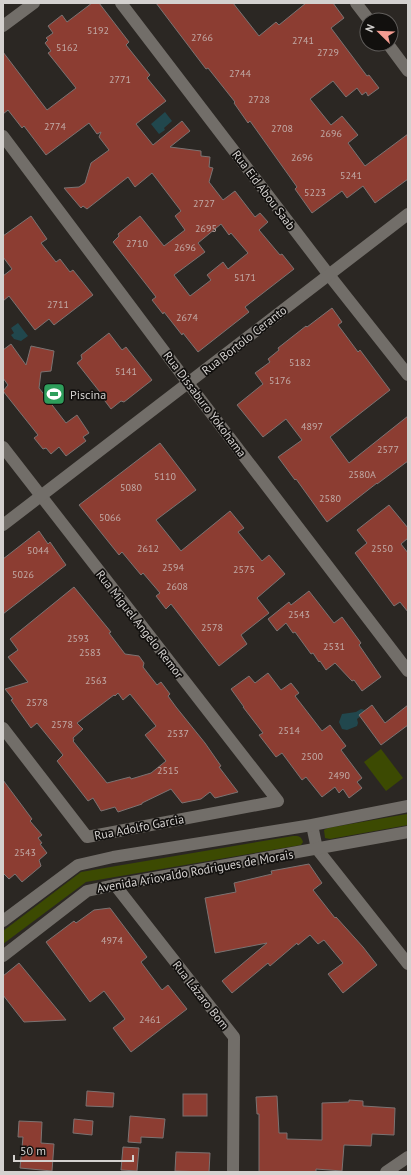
<svg xmlns="http://www.w3.org/2000/svg" width="411" height="1175" font-family="'PT Sans',sans-serif">
  <style>
    .green { fill: #3c4a02 }
    .water { fill: #21474d }
    .building { fill: #8c3d32; stroke: #7b7372; fill-rule: evenodd }
    .lines { fill: none; stroke-linecap: round; stroke-linejoin: round }
    .street { stroke: #726e69; stroke-width: 12 }
    .secondary { stroke: #726e69; stroke-width: 12 }
    .labels { text-anchor: middle; dominant-baseline: central; stroke-width: 3.5; stroke-linejoin: round; paint-order: stroke }
    .number-label { font-size: 10px; fill: #c2aca8 }
    .street-label { font-size: 12px; fill: #d4d1cf; stroke: #12100e }
    .poi-label { font-size: 12px; fill: #d4d1cf; stroke: #12100e; text-anchor: start }
  </style>
  <rect width="100%" height="100%" fill="#2b2723"/>
  <g class="green">
    <path d="M381,749l22,29 -17,13 -22,-29z"/>
    <path d="M407,814h1v11l-78,14 -5,-1 -1,-8 4,-2z"/>
    <path d="M293,836c6,0 8,0 10,6l-2,3 -215,37 -83,62v-13l78,-59z"/>
  </g>
  <g class="water">
    <path d="M165,112l7,9 -8,7 1,2 -6,4 -8,-10z"/>
    <path d="M18,323l10,13 -7,5 -7,-2 -3,-4 3,-2 -3,-5z"/>
    <path d="M52,383l12,15 -7,5c-7,-4 -8,-7 -12,-14z"/>
    <path d="M361,709l4,1v3l-8,6 1,4 -1,3 -10,4 -5,-1 -3,-7 3,-8 14,-2z"/>
  </g>
  <g class="building">
    <path d="M92,3h7l30,39 -3,3 24,30 -3,3 19,23 -30,23 17,21 29,-24 8,10 -20,16 31,4v5l9,1 -1,10 4,1 -4,14 14,18 12,-9 20,26 5,-4 8,9 -9,8 21,25 2,-1 12,15 -49,38 4,5 -51,40 -15,-19 -1,2 -18,-23 -1,2 -11,-14 4,-3 -43,-55 6,-6 -1,-2 22,-18 24,30 21,-16 -10,-14 6,-5 -29,-38 -17,14 -7,-10 -41,32 -4,-3 -2,2 -17,-20 15,-1 6,-4 6,-20 18,-13 -10,-13 2,-5 -4,2 -8,-11 -43,32 -22,-29 -2,2 -14,-18 -5,4v-62l44,58 29,-22 -28,-35 3,-2 -6,-8 3,-3 -2,-2 7,-5 -5,-7 14,-11 5,7zM221,224l8,11 2,-2 17,20 -20,16 -5,-7 -16,13 4,5 -21,16 -16,-21 31,-23 -7,-9z"/>
    <path d="M156,3h77l26,33 17,-14 3,3 27,-22h27l11,15 -13,10 36,48 2,-1 10,13 -11,8 -2,-4 -4,3 -5,-7 -11,9 -13,-16 -23,18 21,26 11,-9 16,19 -10,8 17,23 43,-32v45l-33,24 -12,-17 -16,12 -5,-7 -30,22 -17,-24 2,-2 -47,-66 -2,2 -14,-20 1,-1 -27,-34 -2,1z"/>
    <path d="M31,216l16,23 -6,4 15,19 4,-3 10,13 3,-2 20,25 -39,30 -5,-6 -14,11 -26,-34 -6,5v-25l9,-7 -9,-12v-21z"/>
    <path d="M332,308l10,14 -4,3 20,27 2,-2 30,40 -60,47 19,26 59,-47v45l-31,23v-1l-50,39 -31,-43 -1,1 -17,-23 24,-17 -16,-21 -23,18 -26,-32 26,-21 -8,-11 15,-11 -2,-3 11,-9 -1,-2 28,-22 1,1z"/>
    <path d="M109,333l13,17 4,-3 26,33 -28,22 -3,-1 -10,8 -9,-12 1,-1 -26,-33 5,-4 -1,-4z"/>
    <path d="M11,344l15,21 5,-19 23,5 -3,20 -10,1 -2,16 27,35 11,-8 12,18 -6,4 3,4 -20,15 -7,-9 -8,7 -5,-6 -3,1 -9,-11 4,-3 -35,-44 5,-6 -5,-7v-28z"/>
    <path d="M160,443l36,47 -40,30 25,31 49,-40 14,17 -6,4 24,29 7,-6 16,19 -28,24 12,15 -28,22 6,9 -28,22 -48,-62 -5,5 -10,-13 4,-3 -17,-20 -2,2 -19,-23 -3,3 -40,-50z"/>
    <path d="M389,505l19,23v10l-7,6 7,9v59l-8,-10 -6,4 -39,-53 12,-10 -10,-13z"/>
    <path d="M39,531l9,13 2,-2 16,23 -63,49v-55z"/>
    <path d="M74,587l37,45 -2,1 16,21 14,2 5,7 -1,4 14,18 4,-3 9,12 -2,2 8,11 29,36 16,23 -2,1 19,25 -23,6 -5,-6 -9,7 -19,4 -11,-14 -29,14v1l-24,8 -3,-5 -14,4 -8,-13 -5,3 -31,-40 6,-6 -26,-32 -6,5 -20,-28 2,-1 -8,-10 23,-7 -20,-25 10,-7 -8,-11zM118,693l5,7 7,-6 26,32 -11,9 21,26 -15,12 -20,6 -1,-2 -23,6 -34,-42 1,-1 -1,-2 10,-9 -6,-6 37,-28 1,1z"/>
    <path d="M309,591l25,32 8,-6 19,26 -2,2 22,32 -19,14 -8,-11 -2,1 -17,-18 -9,7 -6,-9 -1,1 -6,-9 -2,1 -16,-22 -2,1 -7,-10 -9,8 -9,-12 21,-17 2,3z"/>
    <path d="M268,673l13,17 10,-7 8,10 -4,3 27,35 8,-6 16,21 -5,4 21,28 -5,4 5,6 -13,10 -6,-9 -4,4 -4,-6 -13,10 -16,-20 -4,3 -20,-27 -6,4 -17,-22 4,-2 -20,-26h1l-13,-18 18,-13 6,7z"/>
    <path d="M372,705l13,18 23,-18v20l-27,20 -22,-30z"/>
    <path d="M3,780l29,39 -2,2 12,14 -4,3 4,5 -2,1 7,9 -8,7 2,6 -19,16 -7,-8 -6,5 -6,-6z"/>
    <path d="M309,864l13,19 -9,7 22,28 1,-1 27,30 14,18 -34,28 -15,-19 15,-11 -19,-23 -6,4 -8,-9 -12,10 -1,-2 -27,23 -2,-3 -36,30 -10,-12 45,-38 -52,10 -10,-55 31,-6 -2,-9 38,-9 -1,-3z"/>
    <path d="M110,908l37,49 -6,5 21,28 6,-5 19,24 -56,43 -18,-24 12,-9 -21,-28 -14,11 -44,-60 28,-21 2,2 18,-13z"/>
    <path d="M19,963l47,57 -42,2 -21,-27v-19z"/>
    <path d="M87,1091l27,2 -1,14 -27,-1z"/>
    <rect x="183" y="1094" width="24" height="22"/>
    <path d="M277,1096l2,37h8v6l35,1v-37l27,-1v-2l14,1v5l32,2 -1,27 -22,-1 -1,12 -27,-1 -2,26 -26,-2v3h-57v-58h-2l-1,-17z"/>
    <path d="M130,1116l35,3 -2,19 -22,-1v6l-13,-1z"/>
    <path d="M74,1119l19,2 -1,14 -19,-2z"/>
    <path d="M19,1121l23,1 -1,21 13,1 -2,27 -32,-3 3,-31h-5z"/>
    <path d="M123,1147l16,1 -2,23 -16,-1z"/>
    <path d="M176,1152l34,1 -1,19 -34,-1z"/>
  </g>
  <g class="lines">
    <g class="street">
      <path d="M121,3l208,272 79,100"/>
      <path d="M356,3l13,17"/>
      <path d="M3,26l31,-23"/>
      <path d="M388,44l20,27"/>
      <path d="M3,136l185,247 220,288"/>
      <path d="M3,447l275,354 -191,36 -84,-109"/>
      <path d="M3,525l405,-311"/>
      <path d="M312,825l5,24 91,115"/>
      <path d="M115,885l119,152 -1,135"/>
      <path d="M386,1172l22,-15"/>
    </g>
    <g class="secondary">
      <path d="M3,921l75,-56 35,-8 199,-32 96,-19"/>
      <path d="M3,956l84,-65 28,-6 293,-53"/>
    </g>
  </g>
  <defs>
    <g id="stadium-square" transform="scale(1.15)"><rect x="-9" y="-9" width="18" height="18" rx="4" fill="#2e9e5b" stroke="#12100e"/><path d="M0-5a6.5 5 0 1 0 0 10a6.5 5 0 1 0 0-10ZM-3.5-1.8h7v3.6h-7Z" fill="#fff"/></g>
  </defs>
  <g fill-rule="evenodd">
    <use href="#stadium-square" x="54" y="394"/>
  </g>
  <g class="labels">
    <g class="number-label">
      <text x="98" y="30">5192</text>
      <text x="202" y="37">2766</text>
      <text x="303" y="40">2741</text>
      <text x="67" y="47">5162</text>
      <text x="328" y="52">2729</text>
      <text x="240" y="73">2744</text>
      <text x="120" y="79">2771</text>
      <text x="259" y="99">2728</text>
      <text x="55" y="126">2774</text>
      <text x="282" y="128">2708</text>
      <text x="331" y="133">2696</text>
      <text x="302" y="157">2696</text>
      <text x="351" y="175">5241</text>
      <text x="315" y="192">5223</text>
      <text x="204" y="203">2727</text>
      <text x="206" y="228">2695</text>
      <text x="137" y="243">2710</text>
      <text x="185" y="247">2696</text>
      <text x="245" y="277">5171</text>
      <text x="58" y="304">2711</text>
      <text x="187" y="317">2674</text>
      <text x="300" y="362">5182</text>
      <text x="126" y="371">5141</text>
      <text x="280" y="380">5176</text>
      <text x="312" y="426">4897</text>
      <text x="388" y="449">2577</text>
      <text x="362" y="474">2580A</text>
      <text x="165" y="476">5110</text>
      <text x="131" y="487">5080</text>
      <text x="330" y="498">2580</text>
      <text x="110" y="517">5066</text>
      <text x="148" y="548">2612</text>
      <text x="382" y="548">2550</text>
      <text x="38" y="550">5044</text>
      <text x="173" y="567">2594</text>
      <text x="244" y="569">2575</text>
      <text x="23" y="574">5026</text>
      <text x="177" y="586">2608</text>
      <text x="299" y="614">2543</text>
      <text x="212" y="627">2578</text>
      <text x="78" y="638">2593</text>
      <text x="334" y="646">2531</text>
      <text x="90" y="652">2583</text>
      <text x="96" y="680">2563</text>
      <text x="37" y="702">2578</text>
      <text x="62" y="724">2578</text>
      <text x="289" y="730">2514</text>
      <text x="178" y="733">2537</text>
      <text x="312" y="756">2500</text>
      <text x="168" y="770">2515</text>
      <text x="339" y="775">2490</text>
      <text x="25" y="852">2543</text>
      <text x="112" y="940">4974</text>
      <text x="150" y="1019">2461</text>
    </g>
    <g class="street-label">
      <text transform="translate(264 190) rotate(53)">Rua Eid Abou Saab</text>
      <text transform="translate(244 340) rotate(-38)">Rua Bortolo Ceranto</text>
      <text transform="translate(205 404) rotate(53)">Rua Dissaburo Yokohama</text>
      <text transform="translate(140 624) rotate(52)">Rua Miguel Angelo Remor</text>
      <text transform="translate(139 827) rotate(-11)">Rua Adolfo Garcia</text>
      <text transform="translate(195 871) rotate(-10)">Avenida Ariovaldo Rodrigues de Morais</text>
      <text transform="translate(201 995) rotate(52)">Rua Lázaro Bom</text>
    </g>
    <g class="poi-label">
      <text x="70" y="394">Piscina</text>
    </g>
  </g>
  <rect width="411" height="1175" fill="none" stroke="#d4d1cf" stroke-width="8"/>
  <g transform="translate(379 32) rotate(293)"><circle r="19" fill="#12100e" stroke="#605d5b"/>
  <path d="M0-3L7 15L0 10L-7 15Z" fill="#f59c91"/>
  <text y="-6" font-size="11" font-weight="bold" text-anchor="middle" fill="#d4d1cf">N</text>
  </g>
  <path d="M14 1155v6h119v-6" fill="none" stroke="#d4d1cf" stroke-width="2"/>
  <text x="20" y="1155" font-size="12" fill="#d4d1cf" stroke="#12100e" stroke-width="3" paint-order="stroke">50 m</text>
</svg>
